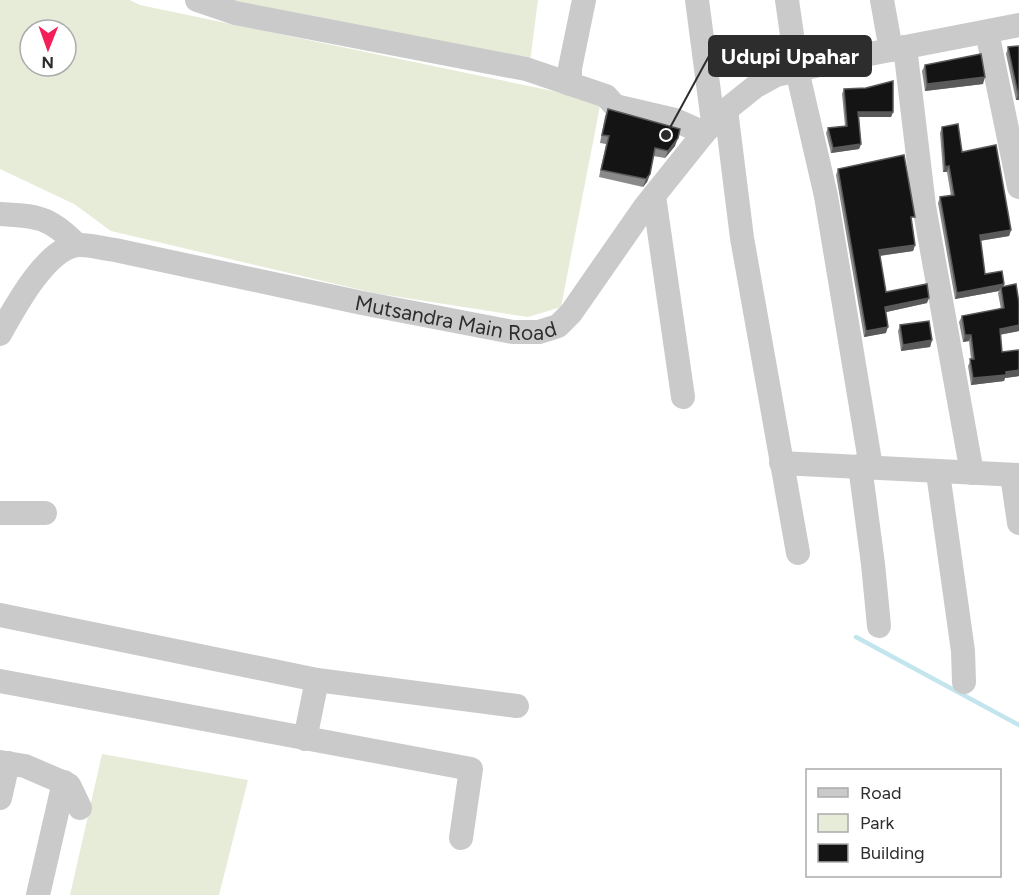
<svg xmlns="http://www.w3.org/2000/svg" width="1019" height="895" font-family="Figtree,sans-serif">
  <style>
    .green { fill: #e7ecd9; fill-rule: evenodd }
    .lines { fill: none; stroke-linecap: round; stroke-linejoin: round }
    .stream { stroke: #c3e5ee; stroke-width: 4.5 }
    .minor { stroke: #cacaca; stroke-width: 24 }
    .wall { fill: #8a8a8a }
    .shaded-wall { fill: #5a5a5a }
    .building { fill: #141414; stroke: #5a5a5a; stroke-width: 1.5 }
    .labels { text-anchor: middle; dominant-baseline: central; stroke-width: 6; stroke-linejoin: round; paint-order: stroke }
    .street-label { font-size: 21px; fill: #2d2d2d; stroke: #fff }
    .leader { fill: none; stroke: #2d2d2d; stroke-width: 2 }
    .callout-dot { fill: #2d2d2d; stroke: #fff; stroke-width: 2 }
    .callout { fill: #2d2d2d; stroke: #2d2d2d; stroke-width: 2 }
    .callout-label { font-size: 22px; text-anchor: middle; font-weight: bold; fill: #fff }
  </style>
  <rect width="100%" height="100%" fill="#fff"/>
  <g class="green">
    <path d="M0,0h130l10,5 461,96 -40,206 -33,10 -154,-24 -263,-62 -37,-27 -74,-35zM30,30h36v36h-36z"/>
    <path d="M229,0h309l-8,62z"/>
    <path d="M102,754l146,26 -29,115h-149z"/>
  </g>
  <g class="lines">
    <path class="stream" d="M856,637l163,88"/>
    <g class="minor">
      <path d="M197,0l38,13 291,56 80,27 9,10 60,14 29,13"/>
      <path d="M697,0l16,122"/>
      <path d="M787,0l10,70 29,126 45,271"/>
      <path d="M882,0l9,50"/>
      <path d="M987,32l32,155"/>
      <path d="M905,47l19,159 48,267"/>
      <path d="M570,84v-16l14,-68"/>
      <path d="M726,110l16,128 56,315"/>
      <path d="M654,196l29,201"/>
      <path d="M0,214c38,2 50,3 77,31"/>
      <path id="s1" d="M0,334c14,-25 46,-86 78,-89 11,-1 25,4 37,5l247,53 151,29h26l19,-6 13,-13 73,-105 60,-75 22,-23 30,-24 20,-11 73,-17 170,-33"/>
      <path d="M781,463l238,12"/>
      <path d="M860,466l13,98 6,62"/>
      <path d="M938,473l25,178 1,31"/>
      <path d="M1012,475l7,48"/>
      <path d="M0,513h45"/>
      <path d="M0,615l317,65 200,26"/>
      <path d="M0,681l471,88 -10,69"/>
      <path d="M305,739l12,-59"/>
      <path d="M0,762l25,4 44,19 11,23"/>
      <path d="M0,798l8,-35"/>
      <path d="M38,895l26,-113"/>
    </g>
  </g>
  <g class="wall">
    <path d="M1019,46v54h-3l-10,-46 2,-7z"/>
    <path d="M925,65l58,19 -58,7 -3,-20z"/>
    <path d="M844,89l49,23 -2,5h-32l2,27 -2,5 -28,4 -5,-20 2,-5 17,-2 -3,-32z"/>
    <path d="M608,109l67,37 -10,12 -12,-2 -3,18 -3,8 -4,5 -44,-10 7,-33 -6,-1 5,-27z"/>
    <path d="M942,127l20,25 49,78 -2,6 -29,5 5,33 19,10v2l15,17v28l-19,4 2,17 17,-2v26l-14,2 -1,3 -33,4 -3,-19 3,-7 -2,-18 -6,1 -4,-20 3,-6 39,-7 -3,-16 1,-2 -44,8 -17,-96 2,-6 11,-1 -4,-24h-4l-3,-39z"/>
    <path d="M838,169l74,54 3,22 -2,6 -33,5 6,36 41,11 -41,9v21l-22,4 -28,-162z"/>
    <path d="M900,325l32,15 -2,7 -29,4 -3,-20z"/>
  </g>
  <g class="shaded-wall">
    <path d="M985,77l-2,7 -58,7 2,-7z"/>
    <path d="M1018,94h1v6h-3z"/>
    <path d="M858,112h35l-2,5h-35z"/>
    <path d="M678,138l-3,8 -10,12 3,-7z"/>
    <path d="M861,144l-2,5 -28,4 2,-5z"/>
    <path d="M949,166l-2,6h-4l2,-5z"/>
    <path d="M650,174l-3,8 -4,5 3,-8z"/>
    <path d="M1011,230l-2,6 -31,5 2,-6z"/>
    <path d="M915,245l-2,6 -36,5 2,-6z"/>
    <path d="M1004,284l-2,6 -1,-3 -2,4 -44,8 2,-6z"/>
    <path d="M929,298l-2,5 -45,10 3,-6z"/>
    <path d="M1019,325v6l-22,4 3,-6z"/>
    <path d="M888,327l-2,6 -22,4 2,-6z"/>
    <path d="M965,335h6l-2,6 -6,1z"/>
    <path d="M932,340l-2,7 -29,4 2,-6z"/>
    <path d="M1019,370v6l-14,2 -1,3 -33,4 2,-7z"/>
  </g>
  <g class="building">
    <path d="M1019,46v48h-1l-10,-47z"/>
    <path d="M981,54l4,23 -58,7 -2,-19z"/>
    <path d="M893,81v31h-35l3,32 -28,4 -5,-20 19,-2 -3,-37 22,-1z"/>
    <path d="M608,109l72,20 -2,9 -10,13 -13,-3 -5,26 -4,5 -45,-9 8,-34 -7,-1z"/>
    <path d="M958,124l4,28 34,-7 15,85 -31,5 5,39 17,-3 2,13 -47,9 -17,-96 14,-2 -5,-29 -4,1 -3,-40z"/>
    <path d="M904,155l11,62h-4l4,28 -36,5 7,42 41,-8 2,14 -44,9 3,20 -22,4 -28,-162z"/>
    <path d="M1016,284l3,19v22l-19,4 2,23 17,-2v20l-13,2v3l-33,3 -3,-19h4l-3,-24h-6l-3,-19 42,-8 -3,-21z"/>
    <path d="M929,321l3,19 -29,5 -3,-20z"/>
  </g>
  <g class="labels">
    <g class="street-label">
      <text stroke="none"><textPath href="#s1" startOffset="507">Mutsandra Main Road</textPath></text>
    </g>
  </g>
  <path class="leader" d="M666 135L709 56"/>
  <circle class="callout-dot" cx="666" cy="135" r="6"/>
  <rect class="callout" x="709" y="36" width="162" height="40" rx="6"/>
  <g class="callout-label">
    <text x="790" y="64">Udupi Upahar</text>
  </g>
  <rect x="806" y="769" width="195" height="108" fill="#ffffff" stroke="#ababab" stroke-width="1.5"/>
  <rect x="818" y="788" width="30" height="9" fill="#cacaca" stroke="#ababab" stroke-width="1.5"/>
  <text x="860" y="799" font-size="18" fill="#2d2d2d">Road</text>
  <rect x="818" y="814" width="30" height="18" fill="#e7ecd9" stroke="#ababab" stroke-width="1.5"/>
  <text x="860" y="829" font-size="18" fill="#2d2d2d">Park</text>
  <rect x="818" y="844" width="30" height="18" fill="#141414" stroke="#ababab" stroke-width="1.5"/>
  <text x="860" y="859" font-size="18" fill="#2d2d2d">Building</text>
  <g transform="translate(48 48) rotate(181)"><circle r="28" fill="#ffffff" stroke="#ababab" stroke-width="1.5"/>
  <path d="M0-4.5L10 22L0 15L-10 22Z" fill="#f41f57"/>
  <text y="-9" font-size="16" font-weight="bold" text-anchor="middle" fill="#2d2d2d">N</text>
  </g>
</svg>
